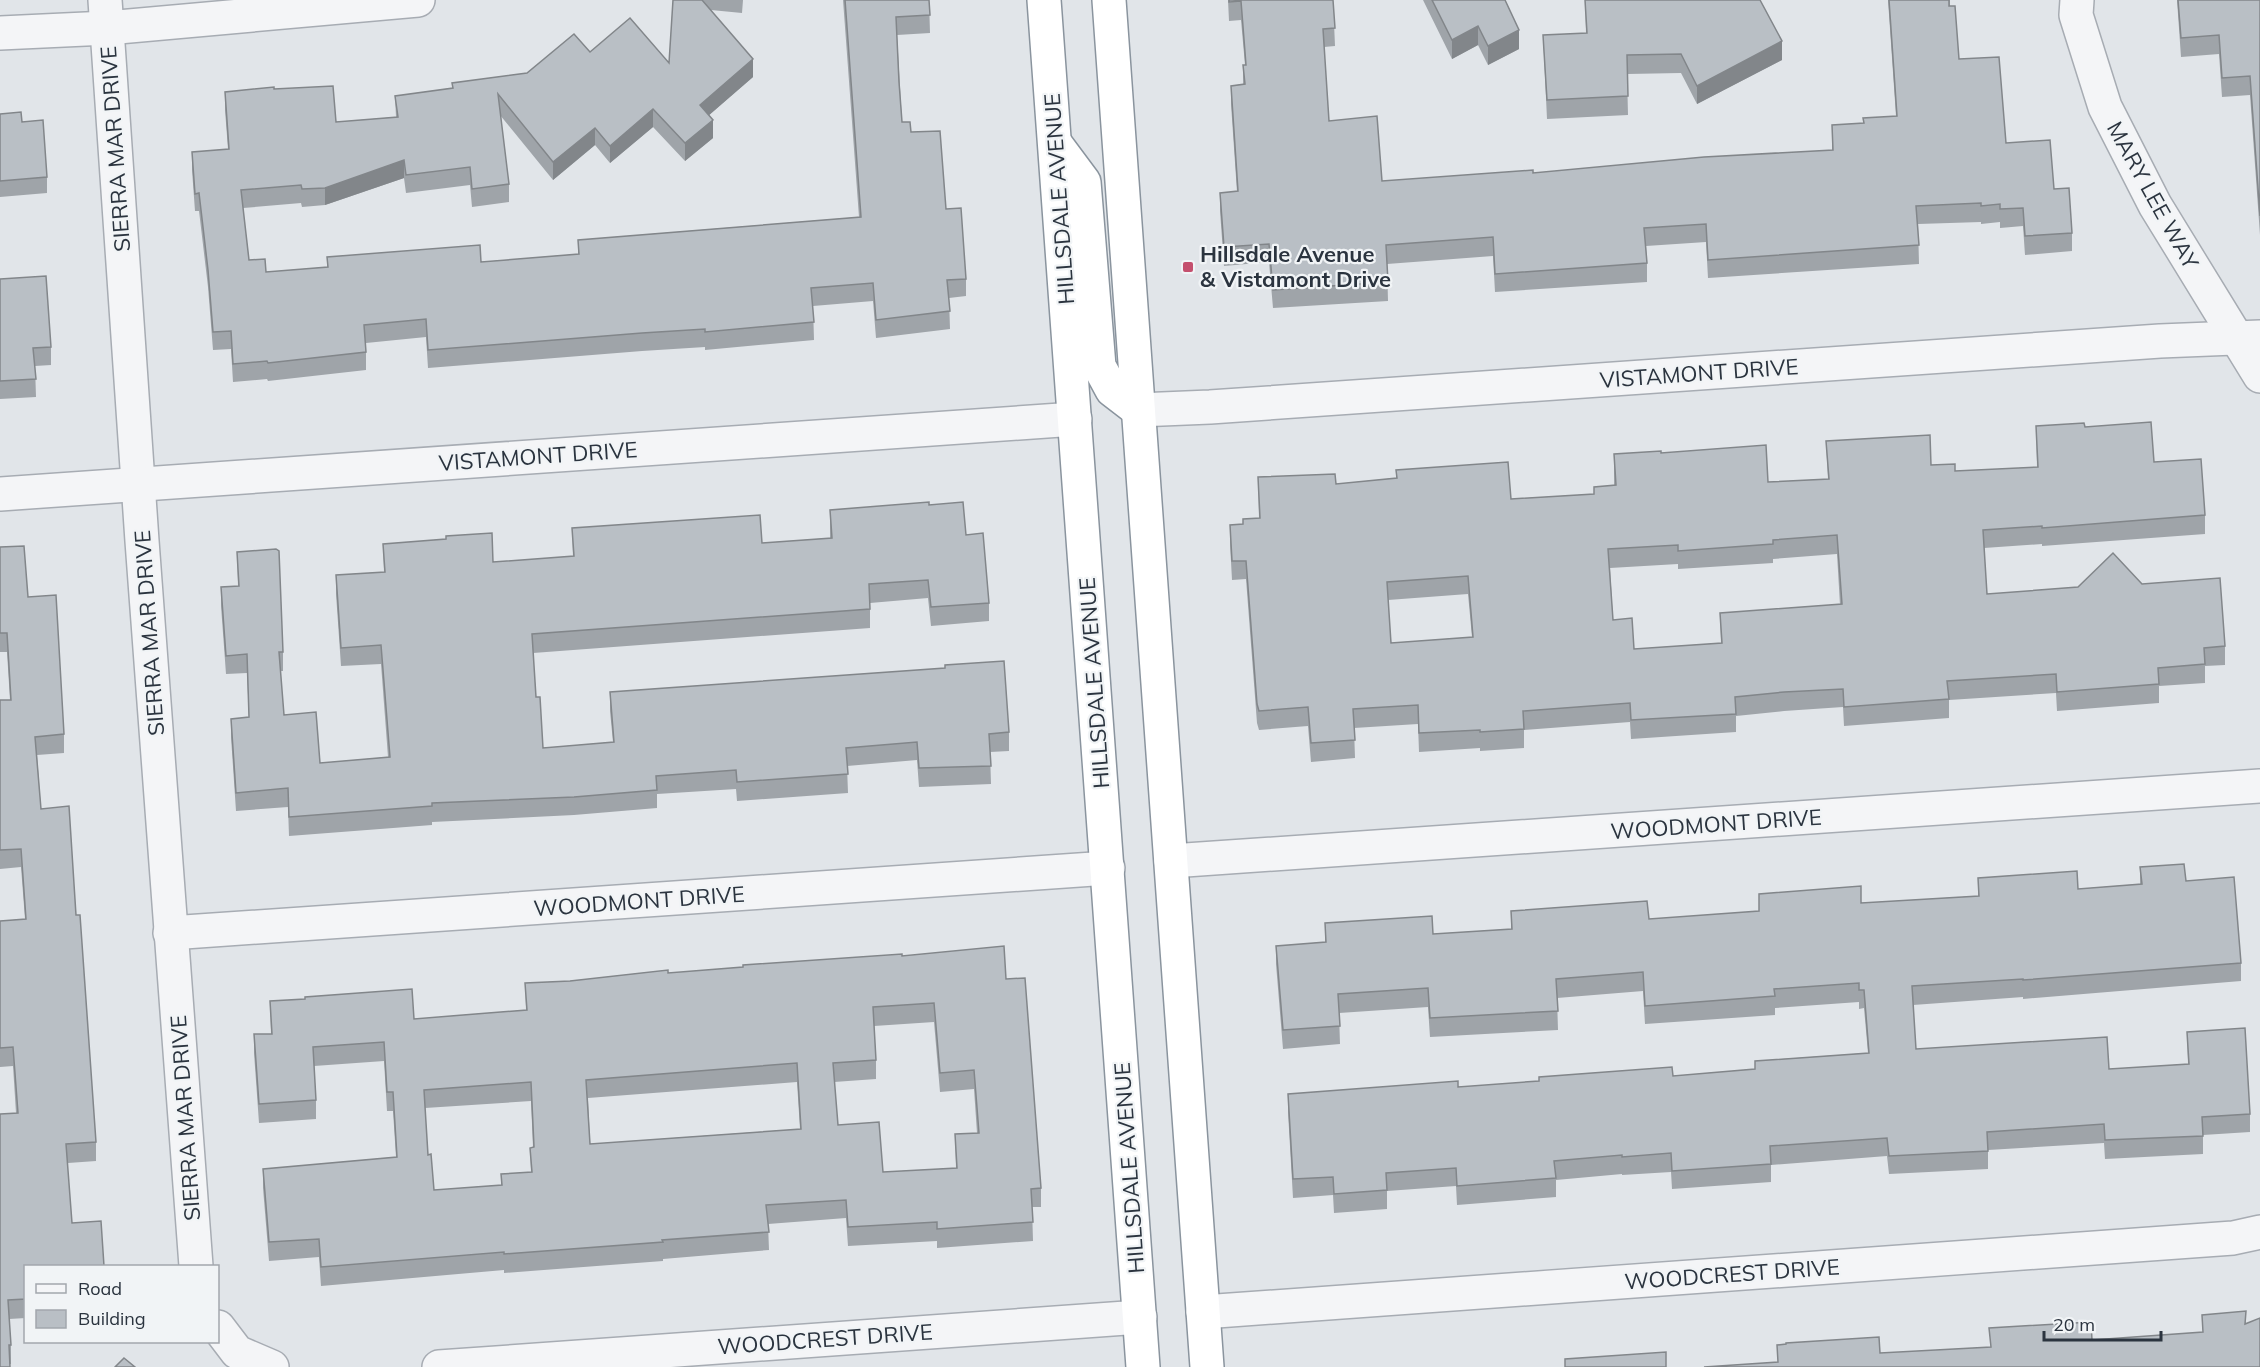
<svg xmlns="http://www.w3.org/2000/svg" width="2260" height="1367" font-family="Mulish,sans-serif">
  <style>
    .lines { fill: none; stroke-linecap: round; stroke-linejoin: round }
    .minor-casing { stroke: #a7acb3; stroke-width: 36 }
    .highway-casing { stroke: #8a949e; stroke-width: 36 }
    .minor { stroke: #f4f5f7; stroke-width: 33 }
    .highway { stroke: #fff; stroke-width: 33 }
    .wall { fill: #9fa4a9; fill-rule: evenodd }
    .shaded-wall { fill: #82868a }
    .building { fill: #b9bfc5; stroke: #82868a; stroke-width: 1.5; fill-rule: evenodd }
    .poi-dot { fill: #c4506e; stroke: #f1f4f6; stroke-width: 2 }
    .labels { text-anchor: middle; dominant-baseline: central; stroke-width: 4.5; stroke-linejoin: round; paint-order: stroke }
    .street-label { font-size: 22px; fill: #2b343f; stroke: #f1f4f6 }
    .poi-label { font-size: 22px; font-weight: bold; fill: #2b343f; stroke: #f1f4f6; text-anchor: start }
  </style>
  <rect width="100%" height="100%" fill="#e1e5e9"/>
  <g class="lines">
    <g class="minor-casing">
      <g id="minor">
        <path d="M105,0l37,541 54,725"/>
        <path d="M2077,0l-1,15 29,92 50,98 105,171"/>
        <path d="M0,33l107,-5 311,-28"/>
        <path d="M1138,410l72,-3 950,-66 100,-4"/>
        <path d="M0,494l1075,-75"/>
        <path d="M1171,861l1089,-75"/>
        <path d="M170,933l938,-65"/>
        <path d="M1203,1312l1030,-74 27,-6"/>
        <path d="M218,1327l19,25 35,15"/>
        <path d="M439,1367l701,-50"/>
      </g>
    </g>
    <g class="highway-casing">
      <g id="highway">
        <path d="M1044,0l99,1367"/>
        <path d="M1109,0l98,1367"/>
        <path d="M1055,143l29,39 15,184 13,24 26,20"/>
      </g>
    </g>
    <use href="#minor" class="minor"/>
    <use href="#highway" class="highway"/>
  </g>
  <g class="wall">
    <path d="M673,0h70l-1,13 -31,-3 42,67 -44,38 4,23 -28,23 -32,-34 -43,36 -15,-18 -42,35 -53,-65 9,69v18l-37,5 -2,-22 -64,8 -2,-15 -79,27 -23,2 -1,-4 -58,5 6,52 17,12 61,-5v-10l154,5 97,-8v-14l281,-23 -16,-217h86l1,33 -33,2 5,87 9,10 35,77 20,70v17l-17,2 1,31 -74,9 -3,-37 -60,5 1,34 -109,10v-3l-63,4 -214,17 -2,-31 -60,6v27l-98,11 -1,-2 -34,3 -2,-33 -18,1 -5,-63 -9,-76h-4l-3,-41v-18l36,-3 -3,-39v-18l49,-3 62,33 60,-5 -1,-21 57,-8v-5l75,-10 63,-21 79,11z"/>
    <path d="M1228,0h105l2,46 -11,1 5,74 53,60 151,-8 299,-23v-25l31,-2 33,-7 -8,-116h62v6l9,53 47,84 48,46 18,44v18l-47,4 -2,-29 -23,2v-6l-19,2v-2l-63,2 1,40 -211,14 -2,-36 -60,4 1,17v19l-152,10 -2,-36 -106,8 1,37 -115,7 -4,-46 -45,4 -4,-55v-18l17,-1 -6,-88v-18l12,-2v-19h2l-4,-45 -12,1z"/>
    <path d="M1423,0h82l14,49 -31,16 -10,-20 -26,14z"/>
    <path d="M1585,0l197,60 -85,44 -16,-31 -54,1 1,41 -81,4 -4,-84 43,-2z"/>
    <path d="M2177,0h83v235l-10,-140 -28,2 -3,-43 -38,3z"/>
    <path d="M0,114l22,8 25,55v16l-47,4z"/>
    <path d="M0,279l51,68v18l-16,1 1,31 -36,2z"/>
    <path d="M2036,426l49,1 69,35 51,53v19l-163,12v-2l-58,4 3,46 155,-10 83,62v19l-20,1v17l-46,3v17l-102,8 -1,-18 -107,7v18l-105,8 -1,-19 -59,4 -48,5v16l-105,7 -1,-17 -106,8v18l-44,3v-3l-61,4 -1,-28 -64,4 1,30 -44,4 -3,-36 -49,4 -2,-7 -11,-144 -14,1 -2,-37v-18l13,-1 16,-6 -1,-41 78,7 60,-6v-8l115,29 83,-5 20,-9v-31l47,-1 107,29 60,-3 -2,-38 129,30 82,-4zM1837,554l3,51 -120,8 1,30 -87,6 -21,-29 -3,-52 68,-4v5l95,-6v-4zM1468,594l4,43 -81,6 -3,-43z"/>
    <path d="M929,505l37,30 23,68v18l-58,5 -3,-28 -58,5v25l-337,25 3,44 7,51 70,-6 -3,-31v-19l399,40v19l-19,1 1,32 -72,3 -2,-27 -70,6 1,27 -111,8 -1,-12 -79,5v14l-83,7 -142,7v3l-143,11 -1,-29 -52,4 -5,-74v-18l18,-2 -2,-44 -21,1 -5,-68v-19l17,-1 -1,-34 46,100v19h-3l4,44 36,48 68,-6 -7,-93 -40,2 -5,-72v-19l48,-3 -1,-28 110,18 80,-5 -1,-29 190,15 68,-5v-28z"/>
    <path d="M0,547l28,50 36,137v19l-27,2 4,54 35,106 20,227v19l-28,2 -42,103v52l-17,1 2,26v19l-11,3 16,-254 -3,-47 -13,1v-146l25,-2 -4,-52 -21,2v-169h10l-3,-48h-7z"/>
    <path d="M2140,867l46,14 55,82v18l-218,18v-2l-110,8 3,44 193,20 79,-5 -1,-32 63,82v18l-47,3v19l-98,5 -1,-16 -116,7v19l-99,5 -2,-18 -116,9v17l-99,7 -1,-17 -49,3v-1l-66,6v17l-99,8 -1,-19 -69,5v18l-53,4 -1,-18 -40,3 -5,-86v-18l170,-7 215,-11 82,-7v-8l113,-8 -4,-45 -5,1v-7l-84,6v7l-130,9 -2,-33 -86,7 1,32 -128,7 -2,-30 -89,6 1,31 -57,5 -7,-85v-18l49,-4v-19l108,11 78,-5v-18l138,8 110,-7v-18l102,9 117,-7v-18l100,11 62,-5z"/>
    <path d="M902,956l104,23 35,209v19h-9l1,34 -96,7v-7l-89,5 -2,-28 -78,6 1,26 -106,9v2l-159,12v-3l-183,16 -2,-29 -50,4 -6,-73v-19l133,-12 -3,-46h-6l-3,-50 -70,5 2,34v19l-57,4 -5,-70v-19h17l-1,-33 144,18 112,-9 -1,-27 45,-2zM934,1022l6,70 34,-3 3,44 -22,1 1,34 -73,4 -45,-47 -4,-43 42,-3v-19l-2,-34zM797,1082l3,47 -210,15 -2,-46zM531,1101l2,46 -3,1 1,24 -30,2v11l-67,5 -6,-35 -3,-47z"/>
  </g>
  <g class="shaded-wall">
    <path d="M1478,26v19l-26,14v-19z"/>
    <path d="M1519,30v19l-31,16v-19z"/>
    <path d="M1782,41v19l-85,44v-18z"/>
    <path d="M753,59v18l-53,46v-18z"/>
    <path d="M653,109v18l-43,36v-17z"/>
    <path d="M713,120v18l-28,23v-18z"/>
    <path d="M595,128v17l-42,35v-18z"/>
    <path d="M404,160v18l-79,27v-17z"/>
  </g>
  <g class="building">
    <path d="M673,0h29l51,59 -53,46 13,15 -28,23 -32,-34 -43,37 -15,-18 -42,34 -55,-68 11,90 -37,5 -2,-22 -64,8 -2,-15 -79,28 -23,1 -1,-4 -60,5 8,70 16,-1 1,13 62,-5 -1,-10 153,-12 1,17 98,-8 -1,-14 283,-23 -16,-217h84l1,15 -34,2 3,65 3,40h8l1,10 29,-1 6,78 15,-1 5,71 -19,1 3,31 -74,9 -3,-37 -62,5 3,34 -109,10v-3l-63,4 -214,17 -2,-31 -62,6 2,27 -98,11 -1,-2 -34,3 -2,-33 -18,1 -5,-62 -9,-77 -4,1 -3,-42 37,-3 -4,-57 49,-5v2l59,-3 3,36 62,-5 -3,-21 58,-8 -1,-5 75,-10 47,-39 16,18 40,-34 39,45z"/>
    <path d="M1229,0h104l2,28 -12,1 6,92 48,-5 5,65 151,-11v3l171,-16 129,-7 -1,-25 32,-2 -1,-5 34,-2 -8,-116h60v6h6l4,53 40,-2 7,86 44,-3 4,49 15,-1 3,45 -47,3 -2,-28 -23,1v-5l-19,2v-3l-65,3 3,39 -211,15 -2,-36 -62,4 3,35 -152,11 -2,-37 -107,8 2,37 -115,8 -4,-46 -45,3 -4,-54 18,-2 -7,-105 14,-2 -2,-19h3l-5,-64 -12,1z"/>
    <path d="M1432,0h73l14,30 -31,16 -10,-20 -26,14z"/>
    <path d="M1585,0h175l22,41 -85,45 -16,-32 -54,1 1,41 -81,4 -4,-65 44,-2z"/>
    <path d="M2178,0h82v216l-10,-140 -28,2 -3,-43 -38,3z"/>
    <path d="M21,112l1,10 21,-2 4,57 -47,4v-67z"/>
    <path d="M46,276l5,71 -18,1 3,31 -36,2v-102z"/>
    <path d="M2151,422l3,40 47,-3 4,56 -163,13v-2l-59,4 4,64 91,-7 35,-34 29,31 78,-6 5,68 -21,2 1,16 -47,4 1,16 -102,8 -1,-18 -109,7 2,18 -105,8 -1,-18 -59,3 -49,5 1,17 -105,6 -1,-17 -107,8 1,18 -44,3v-2l-61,3 -1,-28 -65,4 2,31 -44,3 -3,-36 -49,4 -2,-7 -11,-143h-14l-2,-36 13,-1v-5l17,-1 -2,-41 77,-3 1,10 61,-6 -1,-8 112,-8 3,37 83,-5v-7l22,-2 -2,-31 47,-3v2l105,-8 2,37 61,-3 -3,-38 104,-6 1,30 24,-1v7l83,-4 -2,-41 48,-3 1,4zM1837,535l5,69 -122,9 2,30 -88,6 -2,-31 -19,2 -5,-71 70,-4v6l95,-7v-4zM1468,576l5,61 -82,6 -4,-61z"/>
    <path d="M929,502v3l34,-3 3,33 17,-2 6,70 -58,4 -3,-27 -59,4 1,25 -338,25 4,63h4l3,51 71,-6 -4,-50 335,-24v-3l59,-4 5,71 -20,2 2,32 -72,2 -2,-26 -71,6 2,26 -111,8 -1,-12 -80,6 1,14 -83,7 -142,6v3l-143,11 -1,-29 -52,5 -5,-74 18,-2 -2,-63 -21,2 -5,-69 18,-1 -2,-34 39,-3 3,2 4,101h-4l5,63 32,-3 4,51 70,-6 -9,-112 -40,3 -5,-73 49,-3 -2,-28 63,-5v-3l46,-3 1,29 81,-6 -2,-28 188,-13 2,28 70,-5 -2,-28z"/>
    <path d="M24,546l4,51 28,-2 8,139 -29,3 6,72 28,-3 7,109h4l16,227 -30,2 6,79 29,-2 3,45h-78v33l-18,1 3,45h-2l1,22h-10v-253l18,-1 -5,-66 -13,1v-127l26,-2 -5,-70 -21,1v-150h11l-4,-67h-7v-86z"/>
    <path d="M2184,864l2,17 48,-4 7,86 -218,17v-1l-111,7 4,63 191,-12 2,32 80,-5 -2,-32 58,-4 5,86 -48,3 1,19 -98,4 -1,-16 -117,8 1,19 -99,5 -2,-18 -117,8 1,18 -99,7 -1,-18 -49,4v-2l-68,6 2,17 -99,8 -1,-18 -70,5 1,17 -53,4 -1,-17 -40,2 -5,-85 170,-13v6l81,-6v-4l133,-10 1,9 82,-7v-8l114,-8 -5,-63h-5v-7l-85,6 1,7 -130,10 -2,-34 -87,7 2,32 -128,7 -2,-30 -90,6 2,32 -57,4 -7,-84 50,-4 -1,-19 107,-7 1,18 79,-5 -1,-18 136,-10 2,18 110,-8v-17l102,-8v17l118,-7 -1,-18 99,-7 1,18 64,-5 -2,-17z"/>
    <path d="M1004,946l2,33 19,-1 16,210 -10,1 2,33 -96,7v-7l-89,5 -2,-27 -80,5 3,27 -107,8 1,2 -159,12v-2l-183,15 -2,-28 -50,3 -6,-73 134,-12 -4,-65h-6l-3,-50 -71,5 3,53 -57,4 -5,-70h18l-2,-33 35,-2v-2l107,-8 2,30 49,-4 64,-5 -2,-27 45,-2 98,-11v3l75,-6v-2l159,-11v2zM934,1003l6,70 34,-3 5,63 -24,1 2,34 -74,4 -4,-50 -41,3 -5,-62 43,-3 -3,-53zM797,1063l4,66 -211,15 -4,-64zM531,1082l3,65 -4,1 2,24 -31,2 1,11 -68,5 -3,-36 -3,1 -4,-65z"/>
    <path d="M2246,1311l-1,13 15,-6v49h-556l74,-5 -1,-17 9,-1v-1l93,-6 1,16 111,-6 -2,-19 102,-6 1,18 111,-8 -1,-17z"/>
    <path d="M1666,1352v15h-101v-8z"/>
    <path d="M124,1358l11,9h-20z"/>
  </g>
  <rect class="poi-dot" x="1182" y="261" width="12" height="12" rx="3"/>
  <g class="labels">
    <g class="street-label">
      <text transform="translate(115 149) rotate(-94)">SIERRA MAR DRIVE</text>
      <text transform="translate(2153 195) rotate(61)">MARY LEE WAY</text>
      <text transform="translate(1059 199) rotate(-94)">HILLSDALE AVENUE</text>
      <text transform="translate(1699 373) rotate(-4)">VISTAMONT DRIVE</text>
      <text transform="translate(538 456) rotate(-4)">VISTAMONT DRIVE</text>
      <text transform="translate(149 633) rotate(-94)">SIERRA MAR DRIVE</text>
      <text transform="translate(1094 683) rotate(-94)">HILLSDALE AVENUE</text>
      <text transform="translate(1716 824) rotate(-4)">WOODMONT DRIVE</text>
      <text transform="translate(639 901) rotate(-4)">WOODMONT DRIVE</text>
      <text transform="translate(185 1118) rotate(-94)">SIERRA MAR DRIVE</text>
      <text transform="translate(1129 1168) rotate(-94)">HILLSDALE AVENUE</text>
      <text transform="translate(1732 1274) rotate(-4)">WOODCREST DRIVE</text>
      <text transform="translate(825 1339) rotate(-4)">WOODCREST DRIVE</text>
    </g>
    <g class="poi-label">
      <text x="1200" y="254">Hillsdale Avenue<tspan x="1200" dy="25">&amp; Vistamont Drive</tspan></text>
    </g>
  </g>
  <rect x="24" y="1265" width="195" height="78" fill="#f1f4f6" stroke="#a2a7ad" stroke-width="1.5"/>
  <rect x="36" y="1284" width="30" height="9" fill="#f4f5f7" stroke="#a2a7ad" stroke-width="1.5"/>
  <text x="78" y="1295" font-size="18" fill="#2b343f">Road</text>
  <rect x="36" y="1310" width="30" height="18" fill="#b9bfc5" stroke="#a2a7ad" stroke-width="1.5"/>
  <text x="78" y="1325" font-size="18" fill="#2b343f">Building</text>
  <path d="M2044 1331v9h117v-9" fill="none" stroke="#2b343f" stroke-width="3"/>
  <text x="2053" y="1331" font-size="18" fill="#2b343f" stroke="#f1f4f6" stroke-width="4.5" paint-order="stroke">20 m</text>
</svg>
